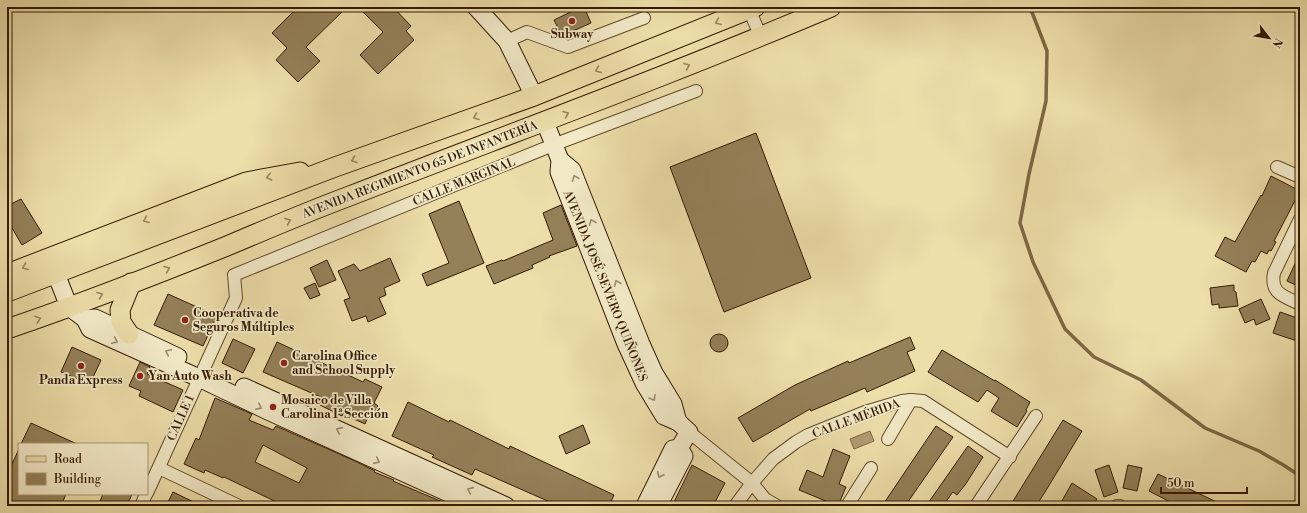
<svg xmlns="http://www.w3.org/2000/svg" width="1307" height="513" font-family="'Libre Bodoni',serif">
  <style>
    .water { fill: #ae9b71; stroke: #7d6745 }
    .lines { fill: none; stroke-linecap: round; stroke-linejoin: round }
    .stream { stroke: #7d6745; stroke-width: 3.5 }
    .building { fill: #948059; stroke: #341a02; fill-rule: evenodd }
    .street-casing { stroke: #624b2c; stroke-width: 14 }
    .secondary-casing { stroke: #341a02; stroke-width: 19 }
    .primary-casing { stroke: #341a02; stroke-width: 21 }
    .street { stroke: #f3eac8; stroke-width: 12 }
    .secondary { stroke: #f3eac8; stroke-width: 17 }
    .primary { stroke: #eddeaa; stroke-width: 19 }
    .oneway { stroke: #9a865e }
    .oneway2 { stroke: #9d8c6f }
    .poi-dot { fill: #8f2418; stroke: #f3eac8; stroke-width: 1.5 }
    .labels { text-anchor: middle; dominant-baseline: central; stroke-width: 3.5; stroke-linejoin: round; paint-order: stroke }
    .poi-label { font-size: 12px; font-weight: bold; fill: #341a02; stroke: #f3eac8; text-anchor: start }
    .street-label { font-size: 12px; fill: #341a02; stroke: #f3eac8 }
  </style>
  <rect width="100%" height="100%" fill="#eddeaa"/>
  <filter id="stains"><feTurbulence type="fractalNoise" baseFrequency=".005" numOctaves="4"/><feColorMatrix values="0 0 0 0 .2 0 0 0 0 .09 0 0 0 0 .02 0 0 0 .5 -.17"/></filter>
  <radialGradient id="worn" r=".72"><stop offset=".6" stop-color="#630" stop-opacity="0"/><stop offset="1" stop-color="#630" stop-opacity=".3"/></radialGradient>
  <path class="water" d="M870,431l4,10 -20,8 -4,-10z"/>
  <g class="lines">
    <path class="stream" d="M1030,7l17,44 -1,50 -17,73 -9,49 13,39 32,67 29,28 47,23 64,48 54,23 26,15 15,10"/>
  </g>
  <g class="building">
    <path d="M298,7h49l-41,40 14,14 -22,21 -22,-22 11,-12 -15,-15z"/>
    <path d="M358,7h35l18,19 -5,5 8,9 -36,34 -18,-19 23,-23z"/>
    <path d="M581,7h3l7,16 -29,13 -8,-16z"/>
    <path d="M756,133l55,145 -87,34 -54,-145z"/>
    <path d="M1271,176l29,15 -26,50 2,1 -5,9 -2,-1 -2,4 -6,-3 -6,11 -3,-1 -6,11 -31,-16 10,-19 10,5 26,-47 1,1z"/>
    <path d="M21,199l21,34 -20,12 -10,-17 -5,3v-25z"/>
    <path d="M459,201l25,62 -57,23 -5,-12 27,-11 -20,-49z"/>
    <path d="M561,205l16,41 -28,10 1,1 -18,8 1,3 -39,16 -8,-18 16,-6 1,1 50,-21 -10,-27z"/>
    <path d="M1300,253v34l-13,-6z"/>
    <path d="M390,258l10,23 -16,7 2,7 -7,3 7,16 -18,8 -2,-6 -14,5 -8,-21 6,-2 -12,-27 16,-7 6,7z"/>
    <path d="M327,260l9,20 -17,7 -9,-19z"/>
    <path d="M315,283l5,12 -10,4 -6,-11z"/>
    <path d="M1234,285v6l2,1 2,14 -19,2v-4l-7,1 -2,-17z"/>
    <path d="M168,294l49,22 -14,30 -49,-21z"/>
    <path d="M1261,299l9,20 -14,6 -2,-6 -9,4 -6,-14z"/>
    <path d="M1280,312l20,7v23l-27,-9z"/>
    <circle cx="719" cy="343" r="9"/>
    <path d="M910,337l5,12 -8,3 8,19 -48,21 -2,-4 -54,23 -1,-2 -57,33 -15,-24 57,-33 53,-24 1,2z"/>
    <path d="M233,339l22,10 -12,24 -21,-10z"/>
    <path d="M277,342l86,40 2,-3 17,8 -8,16 4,3 -6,13 -4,-2 -3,7 -22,-10 -1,2 -22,-11 3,-7 -60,-26z"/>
    <path d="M72,347l29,13 -11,24 -29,-12z"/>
    <path d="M942,350l53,31v-1l35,22 -4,8 1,1 -10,16 -26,-16 8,-13 -12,-8 -9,12 -50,-30z"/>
    <path d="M140,362l10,5 -3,7 36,16 -10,22 -34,-16 2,-5 -12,-5z"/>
    <path d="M215,398l37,16 -3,6 24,10 3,-4 79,35 20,10 -1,1 20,8 -1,1 59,25h-167l-61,-29 -1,1 -18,-8 -1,3 -20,-9 12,-26 3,2zM263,445l44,23 -8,15 -44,-21z"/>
    <path d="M408,402l41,20 1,-2 59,29 1,-3 104,49 -5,11h-50l-84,-37 -3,6 -40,-18 2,-2 -42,-19z"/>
    <path d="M1063,420l19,11 -37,61 -9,14h-26z"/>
    <path d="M31,423l46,21h-56z"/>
    <path d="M583,425l7,18 -24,11 -7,-18z"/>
    <path d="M936,426l17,11 -48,69h-23z"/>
    <path d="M968,446l15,11 -18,28 -8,10 -4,-3 -1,1 -9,13h-17z"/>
    <path d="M19,449v45h47l-5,12h-54v-31z"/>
    <path d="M833,449l17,7 -11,28 7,3 -8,19 -39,-16 8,-20 16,7z"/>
    <path d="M692,465l33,18 -12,23h-41z"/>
    <path d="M1109,465l9,27 -14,5 -9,-27z"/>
    <path d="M1128,465l14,3 -5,23 -14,-3z"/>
    <path d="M1158,474l21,10 46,22h-47l-29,-15z"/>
    <path d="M1072,483l25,16 -4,7h-34z"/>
    <path d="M173,492l29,14h-36z"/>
    <path d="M103,494h29l-5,12h-29z"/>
  </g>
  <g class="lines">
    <g class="street-casing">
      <g id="street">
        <path d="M748,7l13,30"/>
        <path d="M507,41l20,-9 41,15 76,-29"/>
        <path d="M1277,167l23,10"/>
        <path d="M1300,219l-26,54c-4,21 10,23 26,31"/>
        <path d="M689,432l63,51 13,16 12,7"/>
        <path d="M888,439l23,-39"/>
        <path d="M159,468l80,38"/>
        <path d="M147,493l89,-195 -2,-23 319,-130 143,-54"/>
        <path d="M141,506l5,-12"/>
        <path d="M735,506l17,-23 21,-24 23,-17 12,-7 57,-23 37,-11 9,-1 12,1 87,56"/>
        <path d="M847,506l24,-38"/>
        <path d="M976,506l60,-90"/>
        <path d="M1117,506h3"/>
      </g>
    </g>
    <g class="secondary-casing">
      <g id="secondary">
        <path d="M476,7l31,34 27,55"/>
        <path d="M545,122l15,38 -1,12 67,172 18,39 20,33 14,6 11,10 -10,16 -6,1 -28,57"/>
        <path d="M560,160l12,10 69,174 13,29 19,31 5,18"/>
        <path d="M51,261l18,46 16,12 5,10 109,49 69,33 209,95"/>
        <path d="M85,319l10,-1 83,39"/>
        <path d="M244,387l262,119"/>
        <path d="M658,506l26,-50 -5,-8"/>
      </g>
    </g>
    <g class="primary-casing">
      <g id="primary">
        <path d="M7,274l239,-92 54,-10"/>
        <path d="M7,292l328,-125 199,-71 221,-89"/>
        <path d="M7,329c74,-25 148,-54 220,-83 40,-17 80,-34 120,-49 162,-63 324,-122 484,-190"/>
        <path d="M129,334l-8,-12 -1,-12 11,-27"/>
      </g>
    </g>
    <use href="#street" class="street"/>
    <use href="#secondary" class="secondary"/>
    <use href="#primary" class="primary"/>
  </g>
  <defs><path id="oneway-chevron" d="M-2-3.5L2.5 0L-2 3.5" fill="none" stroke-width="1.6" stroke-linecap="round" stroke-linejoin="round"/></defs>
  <g class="oneway">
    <use href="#oneway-chevron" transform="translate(718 22) rotate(158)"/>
    <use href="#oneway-chevron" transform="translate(687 66) rotate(-22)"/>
    <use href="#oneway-chevron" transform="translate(598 70) rotate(158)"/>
    <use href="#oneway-chevron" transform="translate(566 114) rotate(-22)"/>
    <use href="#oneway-chevron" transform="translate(476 117) rotate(160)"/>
    <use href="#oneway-chevron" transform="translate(354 160) rotate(160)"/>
    <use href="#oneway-chevron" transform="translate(269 177) rotate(169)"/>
    <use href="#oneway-chevron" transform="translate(146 220) rotate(159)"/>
    <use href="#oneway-chevron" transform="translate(288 221) rotate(-22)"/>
    <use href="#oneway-chevron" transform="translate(25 267) rotate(159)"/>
    <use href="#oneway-chevron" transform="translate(167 269) rotate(-21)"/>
    <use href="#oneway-chevron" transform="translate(100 295) rotate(-21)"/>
    <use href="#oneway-chevron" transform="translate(38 319) rotate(-19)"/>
  </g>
  <g class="oneway2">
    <use href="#oneway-chevron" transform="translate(575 178) rotate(-112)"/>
    <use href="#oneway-chevron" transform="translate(592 222) rotate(-112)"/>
    <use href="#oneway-chevron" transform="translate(617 283) rotate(-112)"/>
    <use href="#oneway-chevron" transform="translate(115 341) rotate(25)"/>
    <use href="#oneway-chevron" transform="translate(168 352) rotate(-155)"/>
    <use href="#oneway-chevron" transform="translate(653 398) rotate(59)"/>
    <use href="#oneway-chevron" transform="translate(259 407) rotate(26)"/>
    <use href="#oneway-chevron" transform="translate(339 430) rotate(-156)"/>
    <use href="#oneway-chevron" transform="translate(377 461) rotate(24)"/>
    <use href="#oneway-chevron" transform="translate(660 475) rotate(116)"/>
    <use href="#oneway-chevron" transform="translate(470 490) rotate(-156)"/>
  </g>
  <g class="poi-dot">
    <circle cx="572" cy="21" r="4"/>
    <circle cx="185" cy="320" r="4"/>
    <circle cx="284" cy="363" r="4"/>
    <circle cx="81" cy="366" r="4"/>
    <circle cx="140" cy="376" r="4"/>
    <circle cx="273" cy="407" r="4"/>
  </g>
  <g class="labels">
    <g class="poi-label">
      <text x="572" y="34" text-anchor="middle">Subway</text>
      <text x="193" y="313">Cooperativa de<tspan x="193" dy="14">Seguros Múltiples</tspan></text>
      <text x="292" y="356">Carolina Office<tspan x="292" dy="14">and School Supply</tspan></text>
      <text x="148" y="376">Yan Auto Wash</text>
      <text x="81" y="380" text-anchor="middle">Panda Express</text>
      <text x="281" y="400">Mosaico de Villa<tspan x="281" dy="14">Carolina 1ª Sección</tspan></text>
    </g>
    <g class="street-label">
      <text transform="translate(420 170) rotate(-21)">AVENIDA REGIMIENTO 65 DE INFANTERÍA</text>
      <text transform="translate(464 182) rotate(-22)">CALLE MARGINAL</text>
      <text transform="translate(605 286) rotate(68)">AVENIDA JOSÉ SEVERO QUIÑONES</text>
      <text transform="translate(181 418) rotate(-66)">CALLE 1</text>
      <text transform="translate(856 419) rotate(-20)">CALLE MÉRIDA</text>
    </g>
  </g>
  <rect width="1307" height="513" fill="none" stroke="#eddeaa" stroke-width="24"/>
  <rect x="8" y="8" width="1291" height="497" fill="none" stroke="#341a02" stroke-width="2"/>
  <rect x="12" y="12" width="1283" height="489" fill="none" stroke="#341a02"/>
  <rect x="18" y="443" width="130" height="52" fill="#f3eac8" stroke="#a79779"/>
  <rect x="26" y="456" width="20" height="6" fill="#eddeaa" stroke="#a79779"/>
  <text x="54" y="463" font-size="12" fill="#341a02">Road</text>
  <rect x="26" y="473" width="20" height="12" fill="#948059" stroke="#a79779"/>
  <text x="54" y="483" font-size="12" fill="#341a02">Building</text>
  <g transform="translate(1269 38) rotate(121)" stroke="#f3eac8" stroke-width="3" paint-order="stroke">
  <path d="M0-3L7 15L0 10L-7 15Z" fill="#341a02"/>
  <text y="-6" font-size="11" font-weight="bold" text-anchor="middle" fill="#341a02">N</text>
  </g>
  <path d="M1161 487v6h86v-6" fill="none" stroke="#341a02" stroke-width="2"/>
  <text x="1167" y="487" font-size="12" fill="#341a02" stroke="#f3eac8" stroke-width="3" paint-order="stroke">50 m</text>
  <rect width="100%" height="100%" filter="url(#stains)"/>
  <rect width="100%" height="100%" fill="url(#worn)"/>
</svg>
